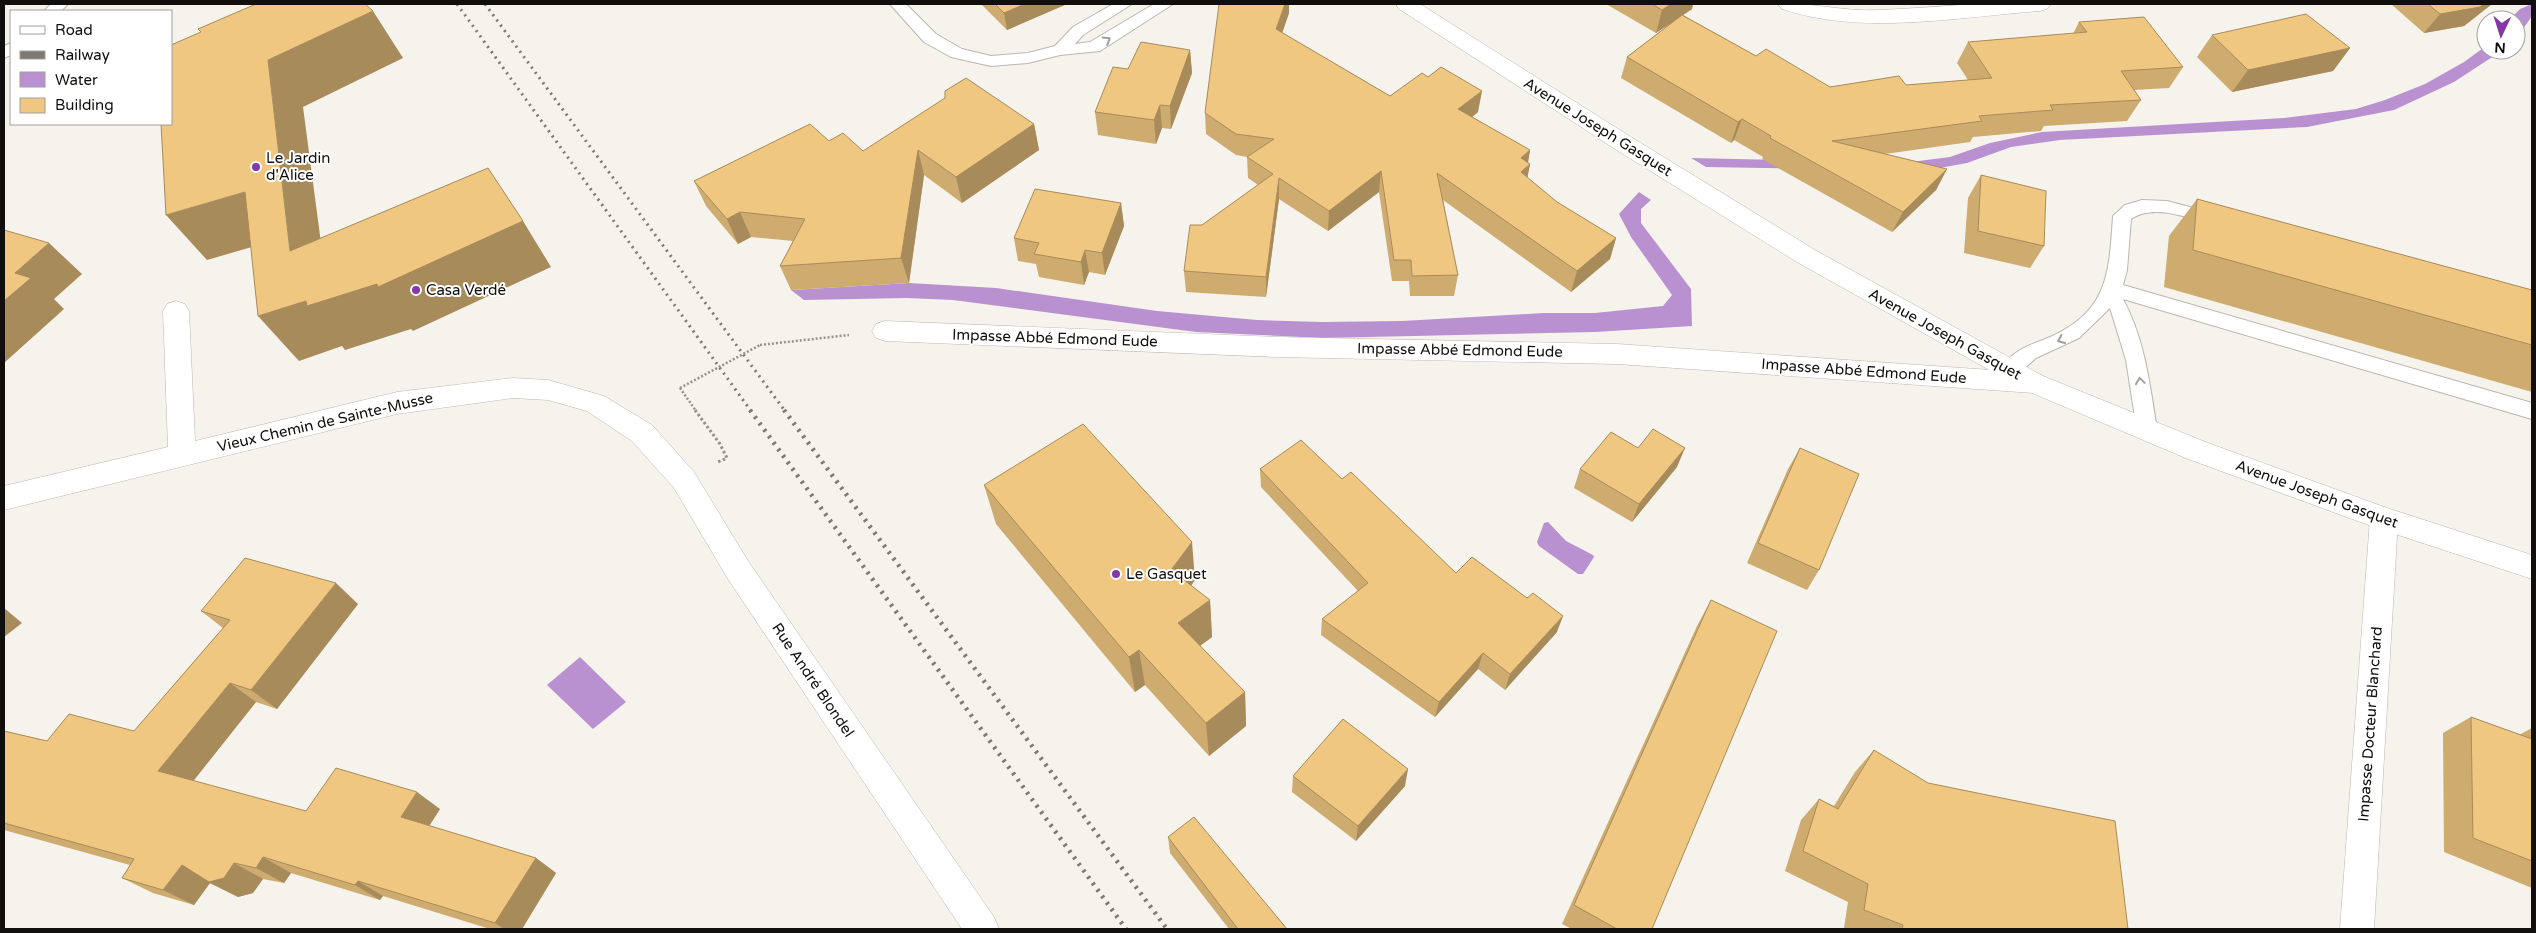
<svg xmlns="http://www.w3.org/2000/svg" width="2536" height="933" font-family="'Varela Round',sans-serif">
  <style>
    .water { fill: #ba91d0 }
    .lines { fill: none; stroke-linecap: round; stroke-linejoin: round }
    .lane-casing { stroke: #bab7b1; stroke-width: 2 }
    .street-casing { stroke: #bab7b1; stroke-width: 1 }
    .primary-casing { stroke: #bab7b1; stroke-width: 1 }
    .path-far1 { stroke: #95928e; stroke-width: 2.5; stroke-dasharray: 2 2; stroke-linecap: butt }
    .path { stroke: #95928e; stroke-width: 3; stroke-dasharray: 2.5 2.5; stroke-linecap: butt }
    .lane { fill: #fff; fill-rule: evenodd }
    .street { fill: #fff; fill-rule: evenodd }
    .primary { fill: #fff; fill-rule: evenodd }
    .rail-far1 { stroke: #7d7a76; stroke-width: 3; stroke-dasharray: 2 4.5; stroke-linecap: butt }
    .rail { stroke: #7d7a76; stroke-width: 4.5; stroke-dasharray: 2.5 5.5; stroke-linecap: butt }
    .path-bridge { stroke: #95928e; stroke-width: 2.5; stroke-dasharray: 2 2; stroke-linecap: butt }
    .wall { fill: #ceab6f }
    .shaded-wall { fill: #a88b5a }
    .building { fill: #f0c781; stroke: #a88b5a }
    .oneway { stroke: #9f9f9e }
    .poi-dot { fill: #8536a7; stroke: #fff; stroke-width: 2 }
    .labels { text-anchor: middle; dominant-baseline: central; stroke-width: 4; stroke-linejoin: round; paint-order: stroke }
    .street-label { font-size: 15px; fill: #100f0d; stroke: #fff }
    .poi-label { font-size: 15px; fill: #100f0d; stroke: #fff; text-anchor: start }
  </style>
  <rect width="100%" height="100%" fill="#f6f2ec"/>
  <g class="water">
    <path d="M2532,4v12l-16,23v-19h-7l11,-11z"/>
    <path d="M2486,46v4h17l-49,32 -60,28 -87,17 -247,13 -49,7 -44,16 -44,8 -217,-4 -15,-9 212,5 47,-6 40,-14 52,-11 242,-14 72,-9 29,-9 40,-16 39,-22z"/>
    <path d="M1639,192l12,8 -10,9v14l50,66 1,37 -97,6 -273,6 -126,-6 -243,-32 -46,-2 -103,2 -13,-10 118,-7 87,5 161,23 100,9 65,2 80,-1 142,-8h51l68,-7 9,-11 -41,-58 -12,-23z"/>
    <path d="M1548,522l18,19 27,14 1,2 -11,17h-5l-39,-28 -2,-4 7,-19z"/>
    <path d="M580,657l46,45 -33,27 -46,-44z"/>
  </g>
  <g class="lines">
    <g class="lane-casing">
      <g id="lane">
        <path d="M51,4h17l-7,7h-17z"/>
        <path d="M890,4h16l30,30 26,15 29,7 37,-3 27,-7 18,-19 40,-23h19l-49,31 -8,9 15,-2 64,-38h19l-73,47 -40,4 -32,8 -37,3 -40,-9 -27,-15z"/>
        <path d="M11,43v12l-7,3v-12z"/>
        <path d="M2142,200l25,1 53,14 3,4 -3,4 -6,2c-25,-7 -60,-22 -83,-6l-4,51 -4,15 409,118v16l-409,-120c22,41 27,86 34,131l-3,6 -7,2 -7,-2 -3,-6 -11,-70 -16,-52 -31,30 -43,20 -19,17 -7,2 -7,-2 -3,-5c10,-17 26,-24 43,-30 65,-26 66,-64 70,-124l12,-11z"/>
      </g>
    </g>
    <g class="street-casing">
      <g id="street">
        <path d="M1778,4c34,-2 66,8 100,6 57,-2 115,-10 173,-6l-4,5 -7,2c-83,6 -179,25 -258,-2z"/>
        <path d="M176,301l9,3 4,7 6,130 202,-49 116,-14 35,2 56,16 48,29 42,47 54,89 246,356 5,12h-37l-234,-350 -54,-91 -42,-47 -45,-30 -39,-11 -35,-2 -116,16 -393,96v-24l164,-39 -5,-136 4,-7z"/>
        <path d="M885,321l391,16 341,7 417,29 9,3 4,7 -4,7 -9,3 -417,-29 -341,-7 -391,-16 -9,-3 -4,-7 4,-7z"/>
        <path d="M2384,507l10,4 4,8 -24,410h-34l30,-410 4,-8z"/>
      </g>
    </g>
    <g class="primary-casing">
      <path id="primary" d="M1396,4h24l211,133 184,113 228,126 165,67 179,65 145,47v24l-158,-52 -186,-68 -163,-69 -228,-128 -182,-113 -216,-140z"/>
    </g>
    <g class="path-far1">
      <path d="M760,345l89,-10"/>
      <path d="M680,388l16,23"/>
    </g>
    <path class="path" d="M695,410l25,34 7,14 -9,4"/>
    <use href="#lane" class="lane"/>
    <use href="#street" class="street"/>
    <use href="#primary" class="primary"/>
    <g class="rail-far1">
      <path d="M457,4l294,407"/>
      <path d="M485,4l300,407"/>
    </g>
    <g class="rail">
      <path d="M750,410l376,519"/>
      <path d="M784,410l383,519"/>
    </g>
    <path class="path-bridge" d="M680,388l80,-43"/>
  </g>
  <g class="wall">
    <path d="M981,4h86l-60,26z"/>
    <path d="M1606,4h87l-1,5 -9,6 73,41 74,31 76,-2 62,-5 -11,-17 11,-21 105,-8 6,-12 104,45 -14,21 -35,2 7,10 -14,21 -83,5 -3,5 -68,6 -3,5 -85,12 62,15 -11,21 -44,42 -130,-73 1,-2 -29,-17 -3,3 -110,-65 6,-21 49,-38 -20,14z"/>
    <path d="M2391,4h101l-28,22 -40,7z"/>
    <path d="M1289,13l-7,20 108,63 88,16 -6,5 58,33 -2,13 2,1 -3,14 30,24 59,36 -6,21 -39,33 -128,-92 15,75 -4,21h-44l-1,-15h-17l-13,-89 -51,39 -49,-32 -13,98 -80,-5 -2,-21 18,-46 56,-40 -10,-7 -1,-21 -11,-2 -30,-21 -1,-21z"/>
    <path d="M2212,35l138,13 -17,23 -101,21 -35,-35z"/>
    <path d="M1190,50l2,23 -21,56 -9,-1 -6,16 -58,-9 -3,-23 33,-43z"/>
    <path d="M1034,124l5,26 -77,53 -38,-28 -15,108 -118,7 -11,-24 13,-25 -42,-4 -13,7 -32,-38 -12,-25 135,-40 34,10z"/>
    <path d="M1981,175l63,71 -14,22 -66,-15 4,-55z"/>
    <path d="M2197,199l335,91v102l-368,-105 5,-51z"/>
    <path d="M1121,203l3,23 -19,49 -16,-3 -5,13 -45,-8 -3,-13 -18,-3 -4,-23z"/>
    <path d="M1638,448l39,19 -45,55 -58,-34 6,-19z"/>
    <path d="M1800,448l19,122 -12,20 -60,-27 41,-94z"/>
    <path d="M1260,469l82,10 114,94 71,25 30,34 -52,58 -27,-21 -43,48 -114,-82 1,-16 36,-28 -97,-104z"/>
    <path d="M984,485l211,95 -4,6 19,14 2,37 -12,9 45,46 1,34 -37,30 -64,-71 -10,7 -139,-168z"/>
    <path d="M1711,600l-59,329h-80l-10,-5 135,-298z"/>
    <path d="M358,604l-81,105 -21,-7 -63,79 113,30 134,-2 -11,17 107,32 20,15 -34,56h-32l-107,-33 -3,4 -89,-27 -7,10 -21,-4 -10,14 -15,4 -28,-14 -16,22 -41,-12 -31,-15 8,-13 -126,-35v-99l43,10 87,-10 89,-103 -22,-17z"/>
    <path d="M2471,717l48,18 13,-7v160l-88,-36 -1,-119z"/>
    <path d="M1874,750l254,179h-280l-4,-1 4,-26 -63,-31 16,-51 18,-21 15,7 21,-34z"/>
    <path d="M1293,776l112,10 -49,55 -64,-49z"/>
    <path d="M1168,837l119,92h-58l-59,-76z"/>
  </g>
  <g class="shaded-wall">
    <path d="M1025,4h42l-60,26 -3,-17z"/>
    <path d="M1285,4h4v9l-13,38v-22z"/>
    <path d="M1671,4h22l-1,5 -36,24 6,-23z"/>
    <path d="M2484,4h8l-28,22 -40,7 16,-19z"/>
    <path d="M373,11l30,47 -100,49 25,189 -38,-45 -22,-191z"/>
    <path d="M2350,48l-17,23 -101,21 16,-22z"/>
    <path d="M1190,50l2,23 -21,56 -1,-23z"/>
    <path d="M1482,91l-4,21 -23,19 3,-22z"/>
    <path d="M1160,105l2,23 -6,16 -2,-24z"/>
    <path d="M1742,119l-8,21 -3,3 7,-21z"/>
    <path d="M1034,124l5,26 -77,53 -6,-26z"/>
    <path d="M918,150l6,25 -15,108 -8,-25z"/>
    <path d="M1530,150l-3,17 3,-3 -4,21 -10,9 5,-36z"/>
    <path d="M1947,169l-11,21 -44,42 11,-20z"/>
    <path d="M1381,171l-2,21 -51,39 1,-20z"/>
    <path d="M1279,178v21l-13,98v-20z"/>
    <path d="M245,192l38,46 -76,22 -41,-45z"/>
    <path d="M1121,203l3,23 -19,49 -3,-22z"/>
    <path d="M740,212l11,25 -13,7 -11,-25z"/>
    <path d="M523,221l28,46 -138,64 -2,-2 -66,21 -3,-4 -43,15 -41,-45z"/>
    <path d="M1616,238l-6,21 -39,33 6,-21z"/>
    <path d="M49,243l33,31 -28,25 10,10 -60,54v-62l11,-28z"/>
    <path d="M1085,250l4,22 -5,13 -3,-23z"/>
    <path d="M1685,448l-8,19 -45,55 7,-18z"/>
    <path d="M1192,542l3,38 -20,27 -4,-37z"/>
    <path d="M336,583l22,21 -81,105 -26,-19z"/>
    <path d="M1210,600l2,37 -30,22 -4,-36z"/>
    <path d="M4,608l18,15 -18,14z"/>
    <path d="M1563,616l-6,16 -52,58 5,-16z"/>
    <path d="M1139,650l6,35 -10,7 -6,-35z"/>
    <path d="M1483,653l-5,16 -43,48 4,-15z"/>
    <path d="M230,683l26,19 -69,87 -29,-18z"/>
    <path d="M1245,692l1,34 -37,30 -3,-33z"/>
    <path d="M1408,769l-3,17 -49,55 2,-15z"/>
    <path d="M417,792l23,17 -16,25 -23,-17z"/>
    <path d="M263,857l28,16 -7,10 -28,-15z"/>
    <path d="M536,858l20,15 -34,56h-18l-9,-6z"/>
    <path d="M234,863l29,16 -10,14 -15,4 -28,-14 -16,22 -31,-15 19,-25z"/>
    <path d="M358,881l25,15 -3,4 -25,-15z"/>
  </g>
  <g class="building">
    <path d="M256,4h109l8,7 -105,49 22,191 198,-83 35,53 -145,66 -1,-3 -70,22 -1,-5 -48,15 -13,-124 -79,23 -5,-91h10v-79l30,-13 -3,-3z"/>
    <path d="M995,4h30l-21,9z"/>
    <path d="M1219,4h66l-9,25 114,67 32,-23 6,4 13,-10 41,24 -24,18 72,41 -9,8 9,6 -9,8 36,30 59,36 -39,33 -140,-98 21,102 -46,1 -1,-16h-17l-13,-89 -52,40 -50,-33 -13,99 -82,-6 6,-46h12l71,-51 -26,-17 27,-18 -38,-5 -31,-21z"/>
    <path d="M1652,4h19l-9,6z"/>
    <path d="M2428,4h56l-4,3 -40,7z"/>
    <path d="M2306,14l44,34 -102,22 -36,-35z"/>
    <path d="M1682,15l74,41 10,-7 64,38 69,-11 7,9 86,-7 -24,-36 119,-10 -8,-10 65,-5 39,50 -62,4 20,29 -91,5 3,5 -74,6 3,5 -150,20 115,28 -44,43 -133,-74 1,-2 -29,-17 -4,3 -111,-65z"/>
    <path d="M1141,42l49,8 -20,56 -10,-1 -6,15 -59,-8 18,-45 15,2z"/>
    <path d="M966,78l68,46 -78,53 -38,-27 -17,108 -121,8 25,-47 -65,-7 -13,7 -33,-38 116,-57 19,17 14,-8 20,18 82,-53v-7z"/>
    <path d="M1981,175l65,16 -2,55 -66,-15z"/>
    <path d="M1035,189l86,14 -19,50 -17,-3 -4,12 -47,-8 5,-11 -25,-5z"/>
    <path d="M2197,199l335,91v55l-339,-95z"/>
    <path d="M4,230l45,13 -34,30 16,5 -27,23z"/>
    <path d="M1083,424l109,118 -21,28 39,30 -32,23 67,69 -39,31 -67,-73 -10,7 -145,-172z"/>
    <path d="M1653,429l32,19 -46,56 -59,-35 31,-37 27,16z"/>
    <path d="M1301,440l41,39 9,-7 105,101 16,-16 55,41 6,-5 30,23 -53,58 -27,-21 -44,49 -117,-83 46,-36 -108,-114z"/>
    <path d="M1800,448l59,26 -40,96 -61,-27z"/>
    <path d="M245,558l91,25 -85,107 -21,-7 -72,88 148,40 30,-43 81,24 -16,25 135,41 -41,65 -137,-42 -3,4 -92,-28 -7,11 -22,-5 -10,15 -15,4 -27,-17 -19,25 -41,-12 12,-19 -130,-36v-92l43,10 22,-27 65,17 96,-111 -29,-9z"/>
    <path d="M1711,600l66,31 -125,298h-35l-43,-24z"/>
    <path d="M2471,717l61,22v122l-59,-23z"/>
    <path d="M1343,719l65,50 -50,57 -65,-50z"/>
    <path d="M1874,750l54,33 187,38 13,108h-226l1,-4 -39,-15 4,-26 -65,-33 16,-52 19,10z"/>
    <path d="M1194,817l93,112h-49l-70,-92z"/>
  </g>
  <defs><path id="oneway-chevron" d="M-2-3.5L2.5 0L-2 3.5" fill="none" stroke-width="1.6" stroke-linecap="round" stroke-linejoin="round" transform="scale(1.25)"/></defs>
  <g class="oneway">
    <use href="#oneway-chevron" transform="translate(1107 40) rotate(-32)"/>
    <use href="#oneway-chevron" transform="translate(2061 340) rotate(155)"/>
    <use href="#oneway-chevron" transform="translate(2140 381) rotate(-98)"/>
  </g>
  <g class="poi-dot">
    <circle cx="256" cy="167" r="5"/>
    <circle cx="416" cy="290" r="5"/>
    <circle cx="1116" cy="574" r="5"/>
  </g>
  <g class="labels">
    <g class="street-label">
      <text transform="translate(1598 127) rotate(32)">Avenue Joseph Gasquet</text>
      <text transform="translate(1945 334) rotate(29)">Avenue Joseph Gasquet</text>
      <text transform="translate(1055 338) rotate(2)">Impasse Abbé Edmond Eude</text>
      <text transform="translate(1460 350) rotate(1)">Impasse Abbé Edmond Eude</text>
      <text transform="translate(1864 371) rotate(4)">Impasse Abbé Edmond Eude</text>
      <text transform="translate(325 422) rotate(-13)">Vieux Chemin de Sainte-Musse</text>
      <text transform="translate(2317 494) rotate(20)">Avenue Joseph Gasquet</text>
      <text transform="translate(813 680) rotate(56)">Rue André Blondel</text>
      <text transform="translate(2370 724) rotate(-86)">Impasse Docteur Blanchard</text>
    </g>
    <g class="poi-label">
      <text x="266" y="158">Le Jardin<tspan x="266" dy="17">d'Alice</tspan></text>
      <text x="426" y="290">Casa Verdé</text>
      <text x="1126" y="574">Le Gasquet</text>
    </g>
  </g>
  <rect width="2536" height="933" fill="none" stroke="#100f0d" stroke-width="10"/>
  <rect x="10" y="10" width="162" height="115" fill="#ffffff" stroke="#9f9f9e"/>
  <rect x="20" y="26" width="25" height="8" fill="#ffffff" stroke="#9f9f9e"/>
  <text x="55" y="35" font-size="15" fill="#100f0d">Road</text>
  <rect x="20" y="51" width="25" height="8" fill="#7d7a76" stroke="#9f9f9e"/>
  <text x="55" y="60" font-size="15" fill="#100f0d">Railway</text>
  <rect x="20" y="72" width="25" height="15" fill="#ba91d0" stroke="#9f9f9e"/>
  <text x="55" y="85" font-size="15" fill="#100f0d">Water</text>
  <rect x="20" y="98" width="25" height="15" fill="#f0c781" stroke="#9f9f9e"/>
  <text x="55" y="110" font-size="15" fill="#100f0d">Building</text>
  <g transform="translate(2501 35) rotate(184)"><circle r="24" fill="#ffffff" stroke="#9f9f9e"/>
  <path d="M0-4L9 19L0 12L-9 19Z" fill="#8536a7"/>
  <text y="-8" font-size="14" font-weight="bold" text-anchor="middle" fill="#100f0d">N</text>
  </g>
</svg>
